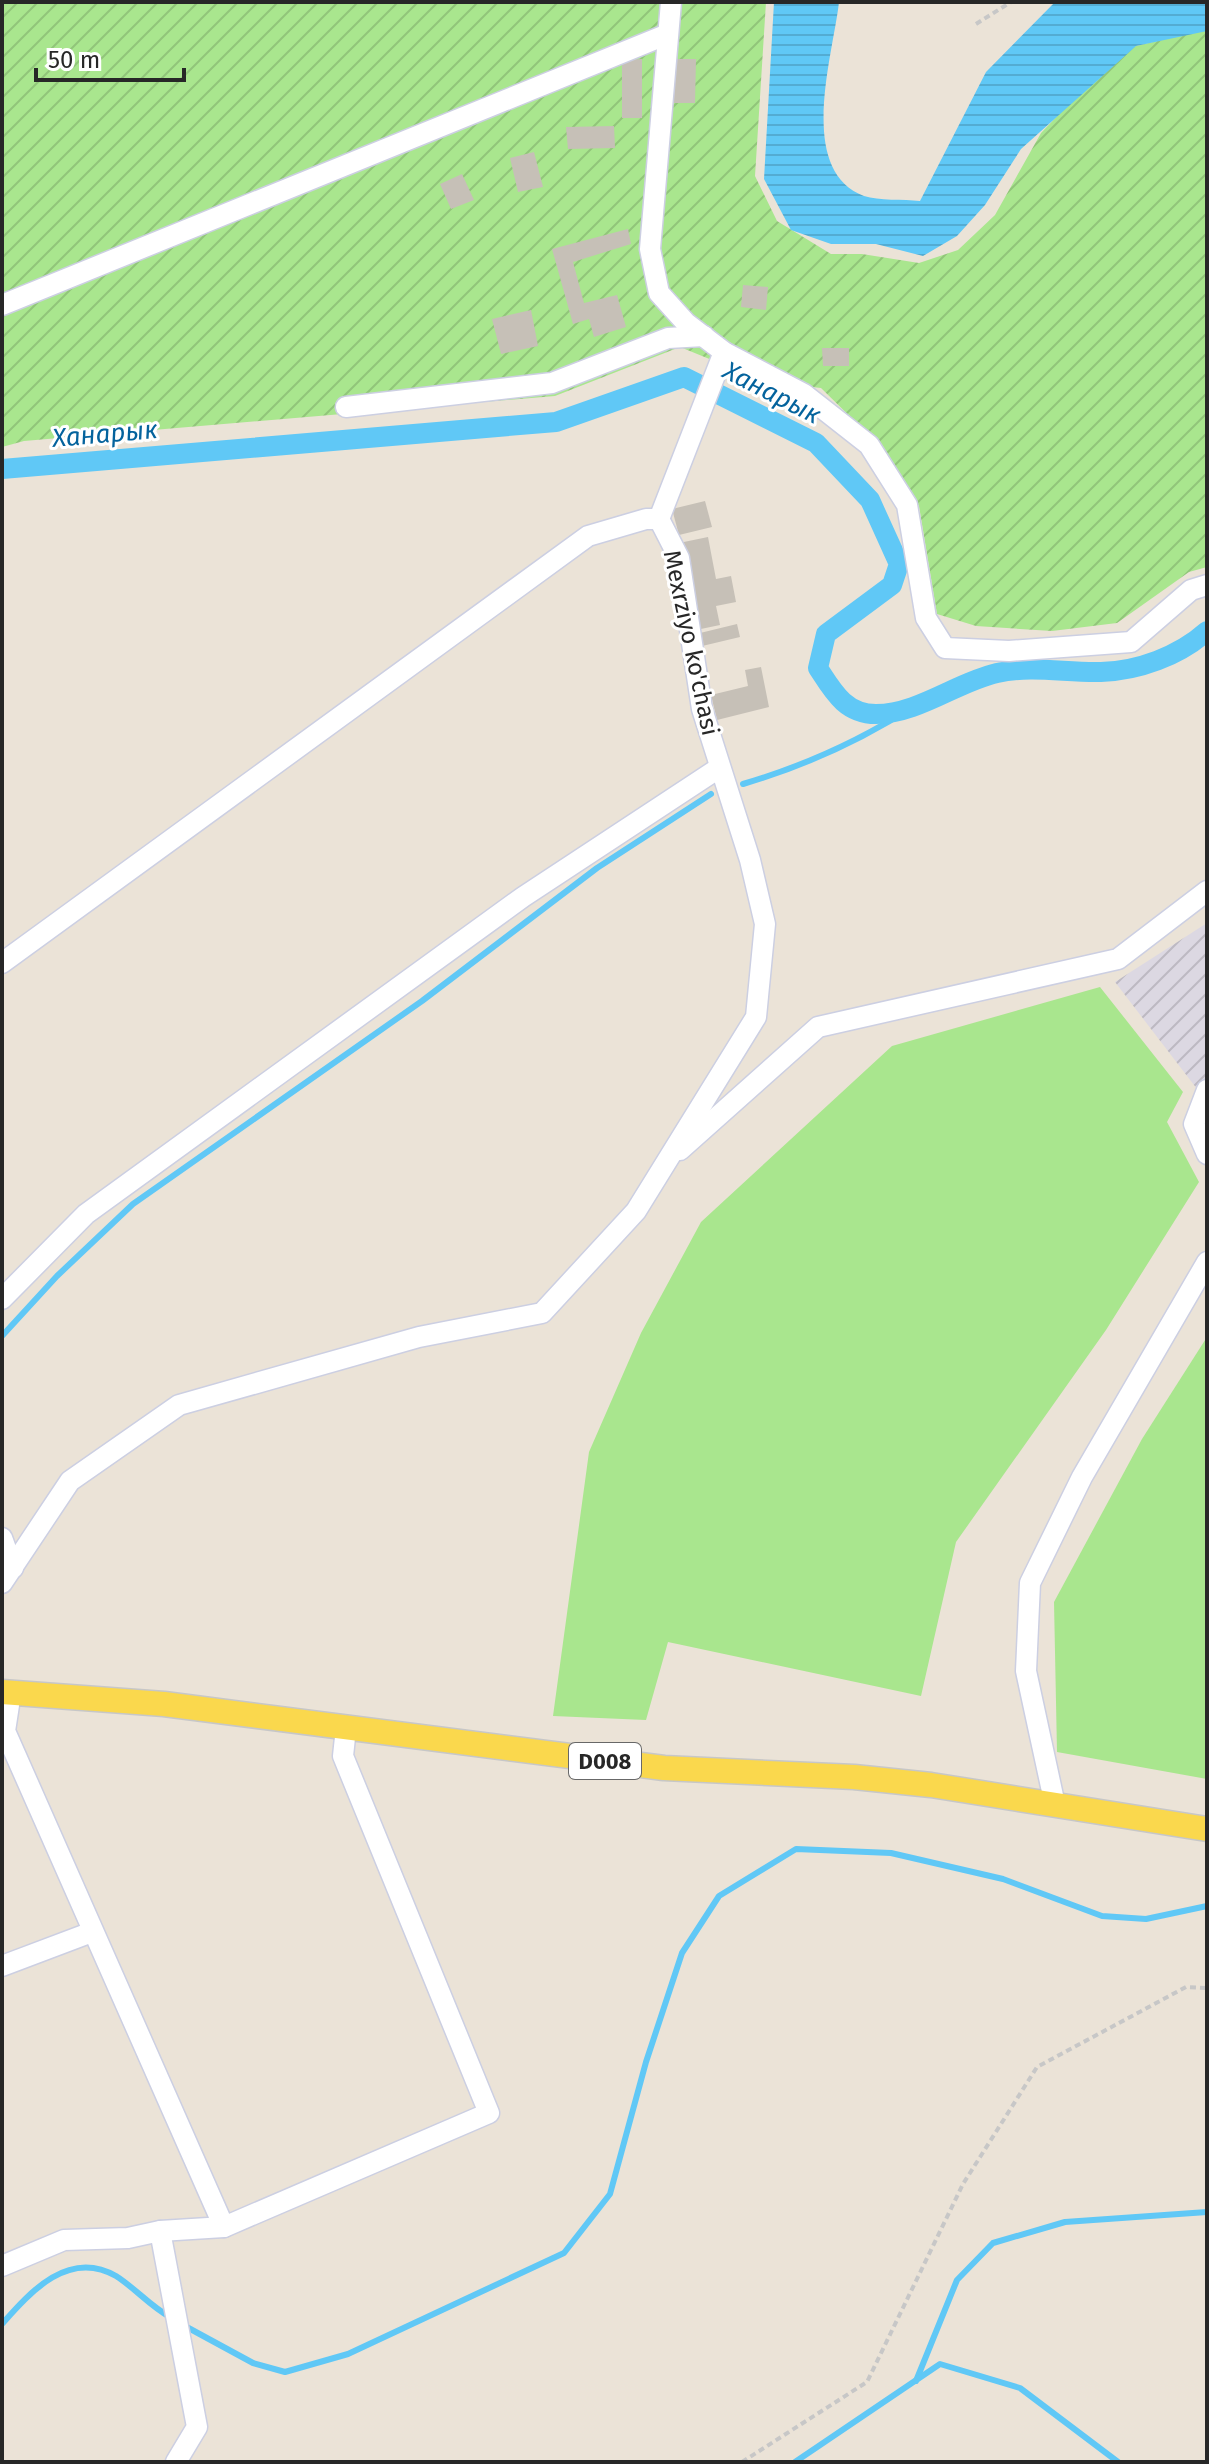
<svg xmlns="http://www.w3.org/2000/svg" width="1209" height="2464" font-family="'Fira Sans',sans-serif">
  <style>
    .industrial { fill: url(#industrial-furrows) }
    .grass { fill: #a9e68e }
    .garden { fill: url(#garden-furrows) }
    .water { fill: url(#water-rules) }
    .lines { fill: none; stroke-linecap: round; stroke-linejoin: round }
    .stream { stroke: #60c8f6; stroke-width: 6 }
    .canal { stroke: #60c8f6; stroke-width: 20 }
    .building { fill: #c6c0b7 }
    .minor-casing { stroke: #cccfe2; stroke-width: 23 }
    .major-casing { stroke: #c7c7c7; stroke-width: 27 }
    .path { stroke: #c7c7c7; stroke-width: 4; stroke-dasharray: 6 4; stroke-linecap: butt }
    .minor { stroke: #fff; stroke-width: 20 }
    .major { stroke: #fad84d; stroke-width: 24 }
    .labels { text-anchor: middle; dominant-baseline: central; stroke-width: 6; stroke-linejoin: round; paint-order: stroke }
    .shield { fill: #fff; stroke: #686868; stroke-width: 2 }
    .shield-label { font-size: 22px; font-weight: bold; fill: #272727 }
    .street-label { font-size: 24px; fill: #272727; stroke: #fff }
    .water-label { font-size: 26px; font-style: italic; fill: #04639d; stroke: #fff }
  </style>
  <defs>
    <pattern id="industrial-furrows" width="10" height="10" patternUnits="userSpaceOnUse" patternTransform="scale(2)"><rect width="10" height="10" fill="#dcd8e2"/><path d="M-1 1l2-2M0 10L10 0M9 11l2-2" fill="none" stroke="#bdb9c2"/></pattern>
    <pattern id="garden-furrows" width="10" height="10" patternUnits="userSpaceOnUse" patternTransform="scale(2)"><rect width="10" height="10" fill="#a9e68e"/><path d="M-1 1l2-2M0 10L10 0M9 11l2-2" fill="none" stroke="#91c57a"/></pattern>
    <pattern id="water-rules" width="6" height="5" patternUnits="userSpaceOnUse" patternTransform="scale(2)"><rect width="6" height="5" fill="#60c8f6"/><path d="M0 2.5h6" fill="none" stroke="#53acd3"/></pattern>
  </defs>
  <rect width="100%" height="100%" fill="#ebe3d7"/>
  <path class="industrial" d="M1207,923v179l-92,-120z"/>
  <g class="grass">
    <path d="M1100,987l83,105 -16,30 32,60 -93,148 -150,212 -35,154 -253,-54 -22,78 -93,-4 36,-264 52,-119 60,-111 191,-176z"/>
    <path d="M1207,1337v442l-150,-27 -3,-150 88,-163z"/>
  </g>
  <path class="garden" d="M2,2h764l-11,174 22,45 54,33h31l57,9 39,-13 37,-35 46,-82 46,-48 45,-38 75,-18v538l-18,5 -72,51 -65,8 -76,-5 -39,-12 -18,-108 -39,-60 -59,-58 -55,-6 -86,-35 -125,49 -531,45 -22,6z"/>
  <path class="water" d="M774,2h65c-6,54 -43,168 25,194 15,5 39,3 56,5l66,-129 69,-70h152v29l-71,15 -115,103 -36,56 -28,31 -34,20 -47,-12h-45l-40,-14 -27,-51z"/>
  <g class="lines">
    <g class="stream">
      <path d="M743,784c61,-18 117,-43 171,-78"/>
      <path d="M2,1336l55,-60 76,-72 289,-203 175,-133 114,-74"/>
      <path d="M2,2324c29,-33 67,-75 114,-48 19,12 34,30 54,41"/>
      <path d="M183,2325l70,38 32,9 63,-18 216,-101 46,-59 36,-132 36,-109 37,-57 77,-47 95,4 112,26 99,37 44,3 61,-13"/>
      <path d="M916,2381l41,-101 36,-37 72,-21 142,-10"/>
      <path d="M795,2462l145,-98 80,24 98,74"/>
    </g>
    <path class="canal" d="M2,469l554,-47 128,-45 132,66 54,57 29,64 -7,21 -66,49 -8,34c15,23 27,46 58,46 42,0 81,-32 121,-41 36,-8 68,0 104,-1 37,-1 78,-16 106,-41"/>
  </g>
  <g class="building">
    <path d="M642,59v59h-20v-58z"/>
    <path d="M673,59h23l-1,44h-25z"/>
    <path d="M614,126l1,22 -47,1 -2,-22z"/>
    <path d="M534,152l9,35 -25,5 -8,-34z"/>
    <path d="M462,174l12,26 -23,9 -11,-25z"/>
    <path d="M628,229l3,15 -58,18 11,41 33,-8 9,32 -32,10 -5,-18 -16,5 -21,-75z"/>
    <path d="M743,285l25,2 -2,23 -25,-3z"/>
    <path d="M531,310l7,36 -37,8 -9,-35z"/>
    <path d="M822,348h27v18h-26z"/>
    <path d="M705,501l7,26 -33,8 -7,-26z"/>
    <path d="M708,537l8,42 15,-3 5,26 -20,4 4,19 -24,5 -17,-87z"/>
    <path d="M737,624l3,13 -42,10 -2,-13z"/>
    <path d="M761,667l8,40 -52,13 -6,-25 37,-9 -3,-16z"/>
  </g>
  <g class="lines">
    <g class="minor-casing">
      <g id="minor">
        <path d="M671,2l-21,247 9,44 27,30 38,29 80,42 65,51 38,60 19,113 19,30 64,3 122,-9 60,-52 16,-5"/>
        <path d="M2,305l666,-271"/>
        <path d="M346,407l206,-24 116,-45 36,-2"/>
        <path d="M659,519l65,-167"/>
        <path d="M2,963l586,-427 58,-17h13"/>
        <path d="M1207,1090l-13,34 13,30"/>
        <path d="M680,1150l138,-123 300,-68 89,-68"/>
        <path d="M2,1299l84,-85 437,-317 196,-129"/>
        <path d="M2,1538l11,30"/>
        <path d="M2,1583l68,-102 109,-76 240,-68 123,-24 94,-102 120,-194 9,-93 -15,-64 -48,-151 -23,-151 -20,-39"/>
        <path d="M11,1692l-6,39 219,496 265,-114 -146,-357 3,-28"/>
        <path d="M1055,1805l-29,-134 4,-88 52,-106 125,-215"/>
        <path d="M2,1966l90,-34"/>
        <path d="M160,2231l37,196 -21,35"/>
        <path d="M2,2266l62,-26 64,-2 32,-7 64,-4"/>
      </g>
    </g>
    <g class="major-casing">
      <path id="major" d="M2,1692l162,12 500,64 190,9 77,8 276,44"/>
    </g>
    <g class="path">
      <path d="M976,24l35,-22"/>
      <path d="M742,2462l125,-80 96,-198 74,-117 149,-80 21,1"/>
    </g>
    <use href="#minor" class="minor"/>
    <use href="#major" class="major"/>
  </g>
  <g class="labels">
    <rect class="shield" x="569" y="1743" width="72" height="36" rx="6"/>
    <g class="shield-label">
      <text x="605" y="1761">D008</text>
    </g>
    <g class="street-label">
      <text transform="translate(691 643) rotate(78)">Mexrziyo ko'chasi</text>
    </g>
    <g class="water-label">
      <text transform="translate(772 393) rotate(27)">Ханарык</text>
      <text transform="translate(105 434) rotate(-5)">Ханарык</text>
    </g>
  </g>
  <rect width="1209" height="2464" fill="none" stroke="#272727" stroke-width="8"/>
  <path d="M36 68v12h148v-12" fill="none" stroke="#272727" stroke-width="4"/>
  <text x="48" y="68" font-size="24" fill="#272727" stroke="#ffffff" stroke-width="6" paint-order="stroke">50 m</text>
</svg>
